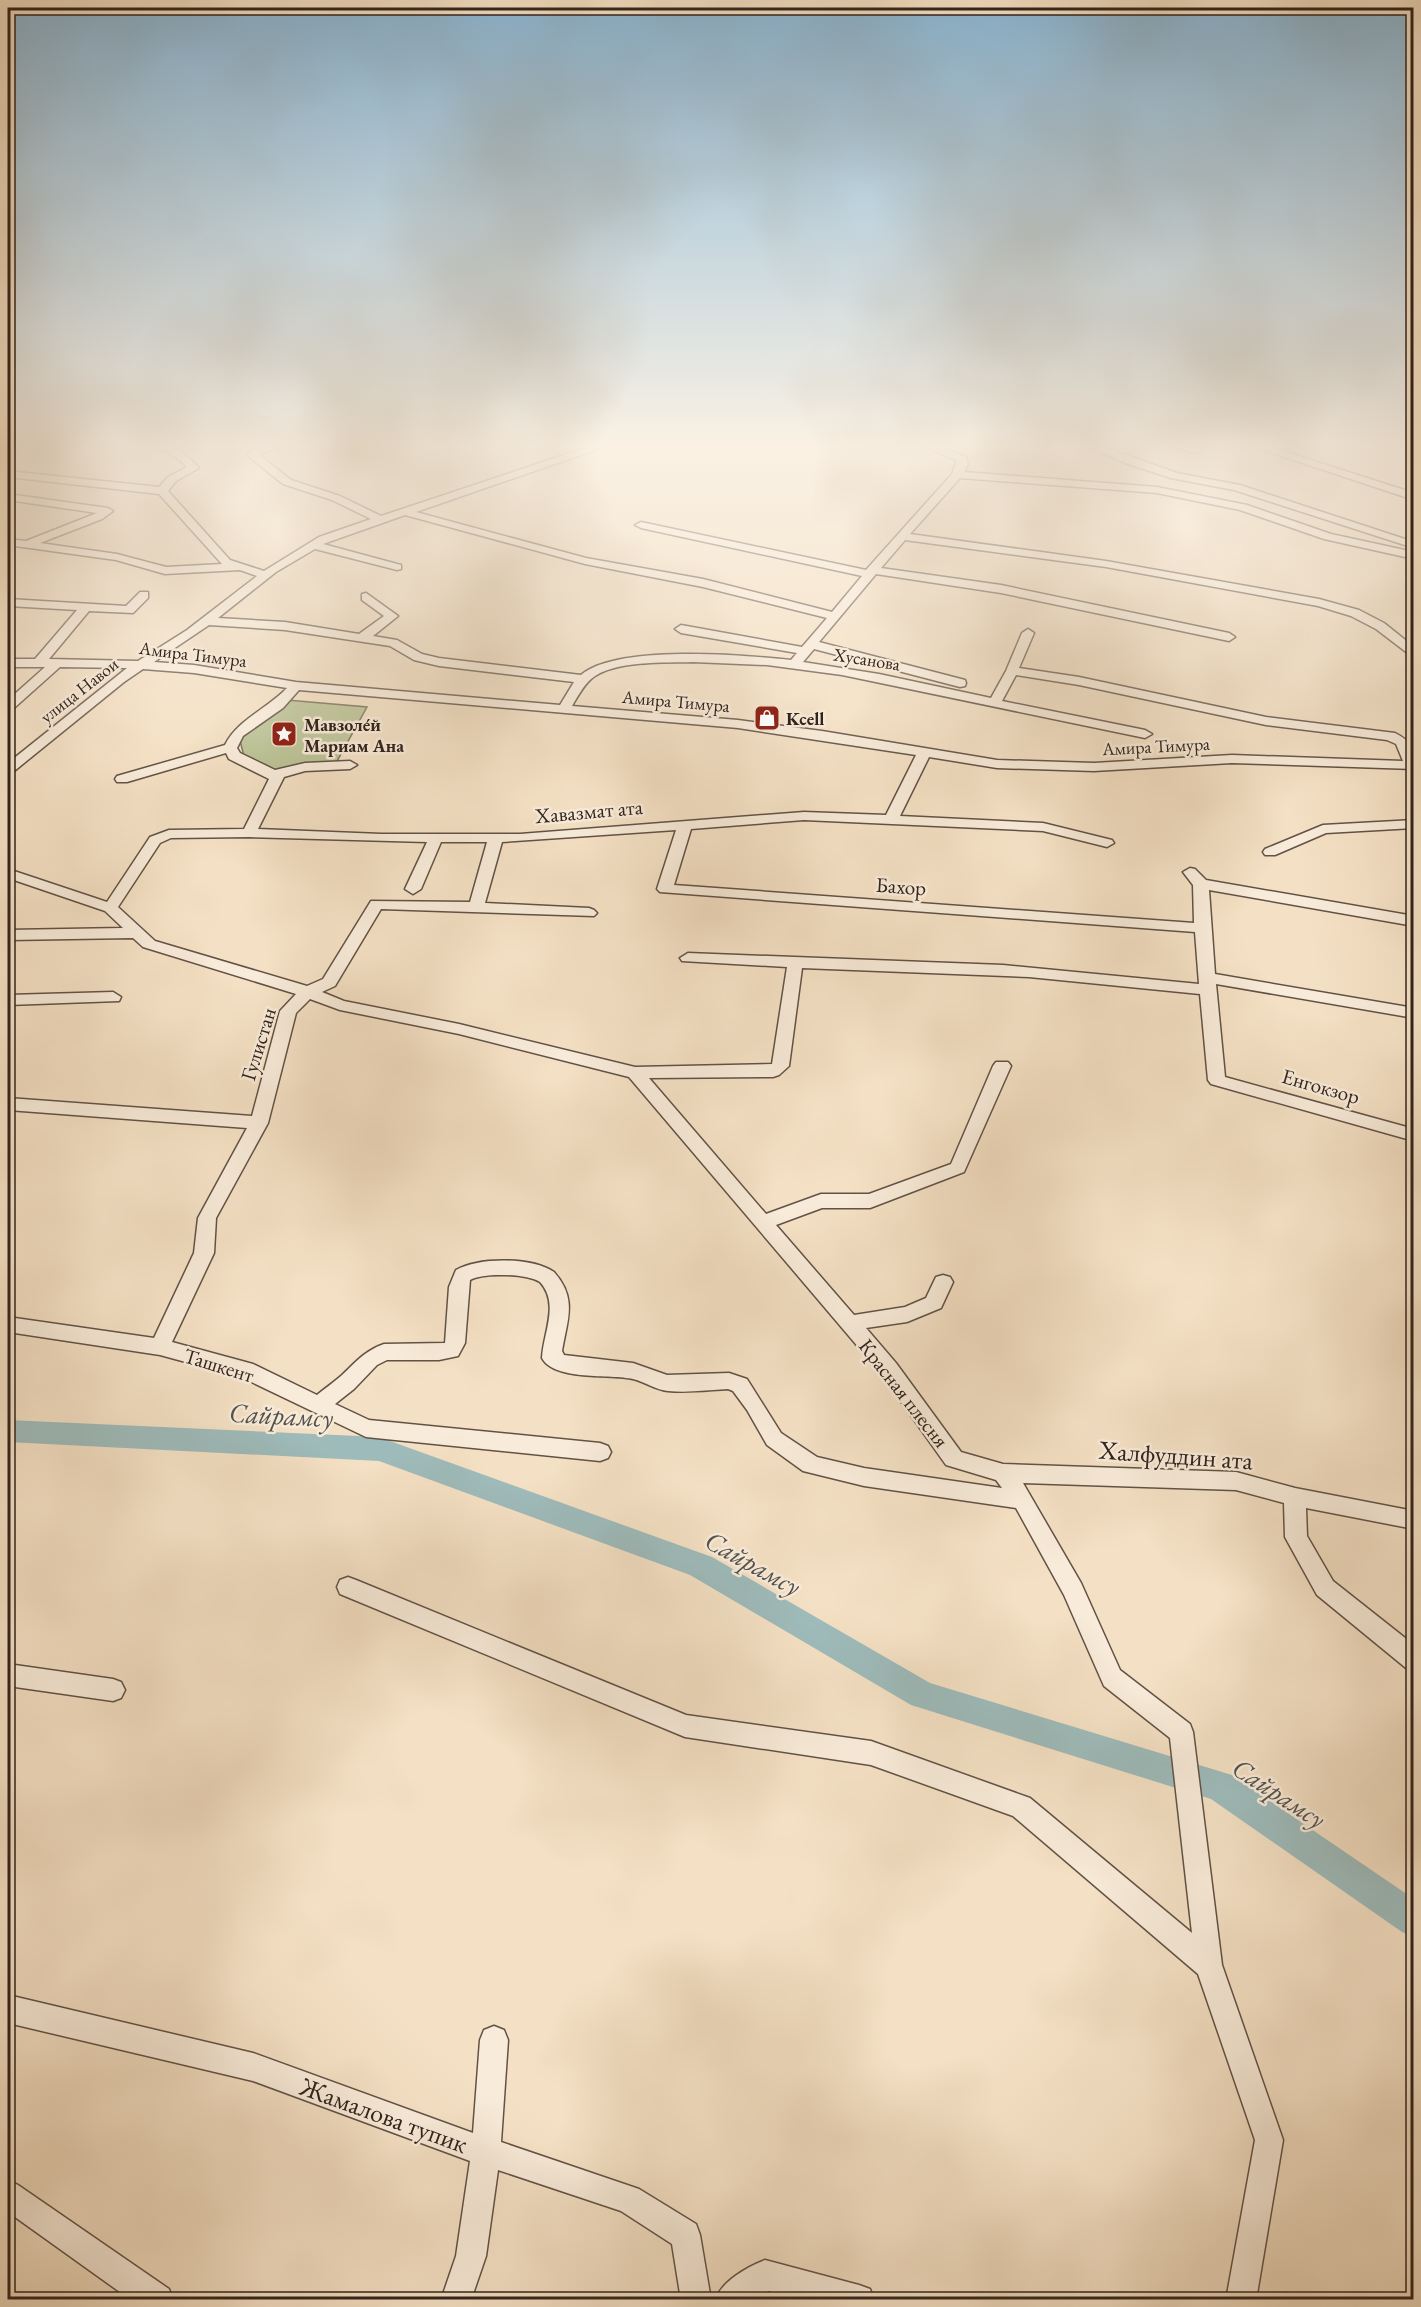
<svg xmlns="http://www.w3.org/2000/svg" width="1421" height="2307" font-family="'EB Garamond',serif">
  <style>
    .green { fill: #bac295; stroke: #767258; stroke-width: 1.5 }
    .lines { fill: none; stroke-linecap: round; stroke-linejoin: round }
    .river { fill: #9ebbbb; fill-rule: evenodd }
    .minor-casing { stroke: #625246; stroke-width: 3 }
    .major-casing { stroke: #31231c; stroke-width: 3 }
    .minor { fill: #f8ebd9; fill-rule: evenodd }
    .major { fill: #f4e0c4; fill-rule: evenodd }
    .labels { text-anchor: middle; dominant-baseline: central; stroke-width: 5; stroke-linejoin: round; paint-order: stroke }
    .far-street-label { font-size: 18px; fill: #31231c; stroke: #f8ebd9 }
    .far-poi-label { font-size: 18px; font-weight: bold; fill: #31231c; stroke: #f8ebd9; text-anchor: start }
    .street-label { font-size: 21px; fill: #31231c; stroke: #f8ebd9 }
    .near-street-label { font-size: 26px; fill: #31231c; stroke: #f8ebd9 }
    .near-water-label { font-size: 27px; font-style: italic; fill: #52514c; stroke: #f8ebd9 }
  </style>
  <rect width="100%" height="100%" fill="#f4e0c4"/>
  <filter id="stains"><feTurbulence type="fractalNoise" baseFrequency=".00333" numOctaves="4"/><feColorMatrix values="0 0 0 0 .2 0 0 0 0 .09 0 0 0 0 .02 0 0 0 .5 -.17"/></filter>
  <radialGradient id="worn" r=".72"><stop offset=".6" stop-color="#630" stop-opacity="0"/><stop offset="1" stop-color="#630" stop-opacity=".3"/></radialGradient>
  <path class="green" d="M287,700l80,7 -31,56 -63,8 -29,-15 -5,-19z"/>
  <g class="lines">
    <path class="river" d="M8,1420l372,17 10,4 322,116 218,126 302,92 182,124v38l-12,-5 -191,-133 -300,-94 -221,-130 -311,-114 -371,-19z"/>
    <g class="minor-casing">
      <g id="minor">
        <path d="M154,445c19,0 33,9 45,23l-23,13 -8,10 62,69 34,11 55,-34 52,-18 -39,-19 -49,-16 -35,-28 1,-4 18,-7h15l-23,10 32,25 49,16 41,20 213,-71h16l-194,67 170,46 117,21 129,33 30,-36 -221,-48 -6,-3 6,-3 225,48 86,-96 5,-13 -35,-16h15l29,12 2,7 -4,8 193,15 90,18 84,29 83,18v7l-90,-20 -84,-29 -83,-17 -197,-15 -50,56 196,27 213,38 40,11 25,13 30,24v11l-38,-29 -25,-13 -33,-10 -212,-39 -201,-27 -24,28 120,17 228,48 6,4 -6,4 -228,-48 -125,-19 -57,68 146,38 1,3 -1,3 -5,1 -146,-38 -11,13 76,12 112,24 15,-27 16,-38 6,-4 6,4 -15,35 60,9 187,40 129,16c18,9 19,17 19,36l-182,-6 -138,8 -97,-3 -68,-11 -29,59 143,7 69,17 2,3 -7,4 -64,-16 -239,-11 -113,9 -17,56 520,38 -1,-38 -10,-13 7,-4 5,1 11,11 208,36v10l-205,-36 6,84 199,34v10l-198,-34 9,93 189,52v12l-203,-57 -3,-4 -8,-86 -171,-17 -227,-9 -13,98 -10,9 -6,2 -124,1 117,136 55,-20h48l82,-30 42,-98 3,-4h12l3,4 -47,106 -94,36h-48l-46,17 78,90 51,-8 21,-9 10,-21 7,-2 7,2 3,5 -12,26 -34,14 -41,6 30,35 65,89 42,12 233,8 59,16 119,23v18l-108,-21 1,28 26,45 81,64v25l-8,-2 -89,-73 -32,-58 -1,-34 -48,-13 -213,-7 58,100 39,87 70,54 3,8 29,233 61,175 -27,160h-30l29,-160 -57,-166 -185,-158 -142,-51 -186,-28 -345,-143 -3,-7 3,-7 8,-3 8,3 330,135 185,26 159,57 162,135 -22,-195 -66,-52 -40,-91 -48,-87 -152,-22 -61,-15 -36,-26 -20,-35 -14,-19 -5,-2c-19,1 -40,4 -60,2 -12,-1 -23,-9 -35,-12 -22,-5 -79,2 -91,-21 1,-25 18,-54 -2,-76 -13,-8 -56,-10 -70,-2l-5,63 -7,13 -19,4h-52l-10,5 -23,24 -19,15 34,16 231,23 8,3 3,6 -3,6 -8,3 -234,-24 -125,-60 -81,-22 -152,-23v-15l146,21 40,-85 4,-35 49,-90 -239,-18v-12l244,18 28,-105 16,-17 -153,-47 -10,-9 -125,2v-10l115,-2 -18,-17 -97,-33v-9l99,33 43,-65 19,-7 75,-1 25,-50 -40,-20 -3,-6 -99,29h-10l-2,-3 2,-3 108,-31c12,-25 42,-36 62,-57l-93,-15 -51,-4 -19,13 -111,90 -5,1v-10l119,-95 -67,-1 -47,42 -5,1v-10l37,-33h-37v-8h27l42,-49 -69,-4v-7l118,7 14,-14h8v6l-15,15 -44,-2 -40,48 89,2 49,-31 70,-54 -17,-6 -75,4 -49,-14 -108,-15v-6l18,2 71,-28 -89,-13v-6l100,14 5,3 -11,8 -62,24 77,11 49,13 56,-3 -63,-70 -151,-17v-6l151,16 9,-10 19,-10 -7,-7zM405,515l180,49 118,23 124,31 -25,29 -121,-22 -6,4 6,4 116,20 -6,7c-47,-5 -174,-16 -210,15l-142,-17 -17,-4 -25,-14 -24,-4 25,-20 -32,-23 -4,1v6l22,16 -25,18 -74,-12 -67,-4 58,-46 39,-23 82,21 4,-1v-4l-78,-21zM209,625l76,5 105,16 24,14 25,6 135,16 -14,23 -264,-23 -102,-17 -40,-3zM693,662l74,3 75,10 303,63 7,-4 -7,-4 -143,-29 14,-26 63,10 187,40 121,15 9,4 7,17 -171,-6 -138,8 -97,-3 -175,-29 -84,-11 -166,-14c6,-10 11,-20 19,-27 22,-19 75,-16 102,-17zM299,690l439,38 178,27 -30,60 -82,-3 -284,22h-139l-123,-5 26,-52 21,-6 45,-2 7,-4 -7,-4 -45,2 -30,7 -35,-17 -3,-5 6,-12 40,-28zM676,830l-19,59 3,3 535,40 4,52 -196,-19 -315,-12 -8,5 2,3 105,6 -15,97 -137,3 -176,-43 -115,-23 -22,-9 13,-6 46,-77 213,7 3,-3 -3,-3 -5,-2 -104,-5 17,-61zM249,837l178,5 -22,47 8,5 8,-5 20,-47h46l-17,60 -99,-1 -48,78 -16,7 -152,-45 -37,-34 42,-64 11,-5zM310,999l30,11 119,24 170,43 253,298 64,90 50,15 6,8 -138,-20 -47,-11 -36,-24 -34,-54 -18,-6 -62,2 -34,-12 -69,-8 -2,-4c5,-31 16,-52 -8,-79 -22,-15 -75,-15 -98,-2l-7,17 -4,56 -61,1c-20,7 -29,19 -43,32 -8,7 -17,13 -24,19l-64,-31 -81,-22 42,-89 2,-35 52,-95 28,-110z"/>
        <path d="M1084,445h15l78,28 63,12 174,57v6l-180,-58 -63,-12 -46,-15z"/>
        <path d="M1165,445h49l-21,8z"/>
        <path d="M1248,445h16l150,48v7z"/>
        <path d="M1400,445h14v6z"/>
        <path d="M1414,820v8l-88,5 -51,22h-10l-2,-3 2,-3 58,-24z"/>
        <path d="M113,992l8,5 -2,4 -111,4v-10z"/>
        <path d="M8,1664l105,15 8,3 4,8 -4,8 -8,3 -105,-15z"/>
        <path d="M8,1995l245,58 220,80 7,-93 4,-10 10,-4 10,4 4,10 -7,102 138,47 57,35 4,11 11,65h-30l-9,-56 -51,-33 -123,-41 -12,86 -15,44h-30l15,-44 14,-95 -217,-80 -245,-58z"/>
        <path d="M8,2180l10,5 151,104 4,11h-42l-123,-88z"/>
        <path d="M765,2260l94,25 11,4 4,11h-74l-32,-9 -11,9h-42c7,-19 32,-33 50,-40z"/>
      </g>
    </g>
    <g class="major-casing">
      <path id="major" d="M8,445h15l-15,10z"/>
    </g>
    <use href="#minor" class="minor"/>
    <use href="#major" class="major"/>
  </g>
  <linearGradient id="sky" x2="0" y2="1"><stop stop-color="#8ab7d6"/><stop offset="0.58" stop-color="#faf1e4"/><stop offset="1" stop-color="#faf1e4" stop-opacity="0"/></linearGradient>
  <rect width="1421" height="768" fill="url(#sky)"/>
  <defs>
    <g id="shop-square" transform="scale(1.35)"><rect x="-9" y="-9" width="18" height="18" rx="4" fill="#8f2418" stroke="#f8ebd9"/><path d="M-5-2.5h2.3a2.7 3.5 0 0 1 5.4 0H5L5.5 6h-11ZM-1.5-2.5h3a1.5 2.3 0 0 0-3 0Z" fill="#fff"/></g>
    <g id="sight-square" transform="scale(1.35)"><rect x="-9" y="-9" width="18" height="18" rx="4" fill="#8f2418" stroke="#f8ebd9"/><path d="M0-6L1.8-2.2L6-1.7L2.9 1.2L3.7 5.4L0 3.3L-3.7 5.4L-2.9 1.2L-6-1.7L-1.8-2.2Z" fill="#fff"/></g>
  </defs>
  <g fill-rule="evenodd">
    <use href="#shop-square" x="767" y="718"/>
    <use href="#sight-square" x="284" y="734"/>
  </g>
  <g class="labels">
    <g class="far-street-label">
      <text transform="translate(193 654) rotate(7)">Амира Тимура</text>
      <text transform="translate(867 659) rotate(9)">Хусанова</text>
      <text transform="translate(79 690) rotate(-38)">улица Навои</text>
      <text transform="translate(676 701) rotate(5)">Амира Тимура</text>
      <text transform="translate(1156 746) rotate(-3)">Амира Тимура</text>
    </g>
    <g class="far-poi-label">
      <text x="786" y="718">Kcell</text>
      <text x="304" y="724">Мавзоле́й<tspan x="304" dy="21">Мариам Ана</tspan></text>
    </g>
    <g class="street-label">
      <text transform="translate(589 811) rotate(-5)">Хавазмат ата</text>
      <text transform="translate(901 886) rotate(4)">Бахор</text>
      <text transform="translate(258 1044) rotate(-73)">Гулистан</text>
      <text transform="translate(1321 1086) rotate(16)">Енгокзор</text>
      <text transform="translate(219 1365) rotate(17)">Ташкент</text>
      <text transform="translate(904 1393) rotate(52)">Красная плесня</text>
    </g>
    <g class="near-street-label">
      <text transform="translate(1176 1455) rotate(4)">Халфуддин ата</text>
      <text transform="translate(384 2115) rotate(20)">Жамалова тупик</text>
    </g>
    <g class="near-water-label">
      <text transform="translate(281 1415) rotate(3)">Сайрамсу</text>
      <text transform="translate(753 1563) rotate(29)">Сайрамсу</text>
      <text transform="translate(1279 1793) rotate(33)">Сайрамсу</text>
    </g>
  </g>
  <rect width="1421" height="2307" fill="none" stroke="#f4e0c4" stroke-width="30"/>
  <rect x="9" y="9" width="1403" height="2289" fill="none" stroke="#31231c" stroke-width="3"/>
  <rect x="15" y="15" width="1391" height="2277" fill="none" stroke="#31231c" stroke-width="1.5"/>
  <rect width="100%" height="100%" filter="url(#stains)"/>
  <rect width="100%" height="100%" fill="url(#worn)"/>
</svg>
